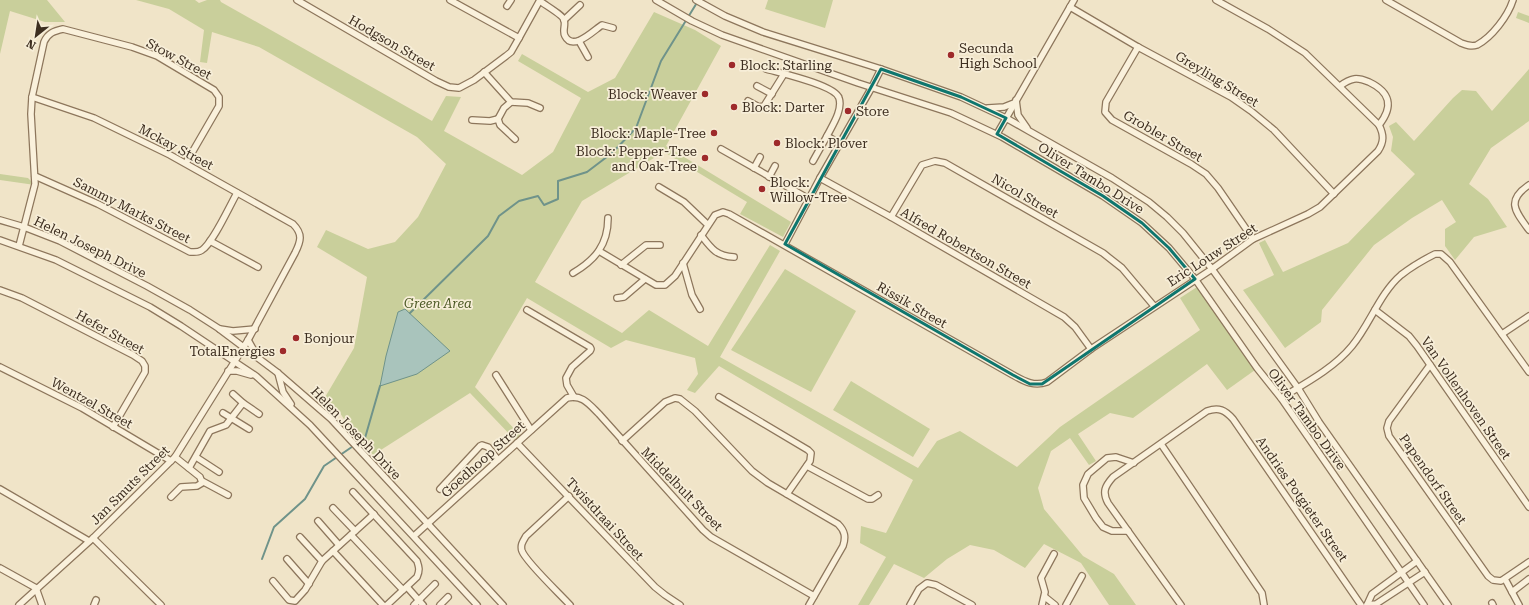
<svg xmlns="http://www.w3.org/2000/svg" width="1529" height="605" font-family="'Roboto Serif',serif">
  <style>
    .green { fill: #c9cf9b }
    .water { fill: #a9c4bc; stroke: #6f938a }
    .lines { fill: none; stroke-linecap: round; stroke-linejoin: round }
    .stream { stroke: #6f938a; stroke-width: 2 }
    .minor-casing { stroke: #8d765c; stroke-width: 8 }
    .minor { stroke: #faf1dc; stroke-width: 5.5 }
    .marked { fill: none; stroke: #0f766e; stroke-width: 3; stroke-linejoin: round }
    .poi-dot { fill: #9e2a2b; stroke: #f7eed8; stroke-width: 1.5 }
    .labels { text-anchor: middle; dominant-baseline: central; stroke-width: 3.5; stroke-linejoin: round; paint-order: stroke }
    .street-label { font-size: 13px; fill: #3d2e20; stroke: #f7eed8 }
    .poi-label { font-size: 13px; fill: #3d2e20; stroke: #f7eed8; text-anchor: start }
    .park-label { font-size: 13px; font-style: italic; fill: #4d5a26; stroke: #f7eed8 }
  </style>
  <rect width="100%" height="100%" fill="#f0e4c8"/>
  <g class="green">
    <path d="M0,0h47l18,22h-20l-35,-11 -10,43z"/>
    <path d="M136,0h59l4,3 8,-3h13l1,2 211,119 14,-25 15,1 -17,34 78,44 31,-23 28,-54 -63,-37 4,-7 66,38 27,-14 39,-66 41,18 26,16 -55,100 125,76 -8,15 -43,-23 7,-12 -83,-50 -82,49 -47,81 87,51 27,-23 59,36 62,-101 10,6 -60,106 198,111 19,-27 23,-10 57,36 43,-40 140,-97 -20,-32 17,-11 58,83 -28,20 -20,-26 -74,54 -23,-5 -32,21 18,27 -7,4 -19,-27 -19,13 -13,37 6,21 39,47 31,18 22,31h-27l-28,-42 -37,-19 -19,24 -31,-18 -24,-5 -23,14 -23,19 -30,-14 -25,41h-11l28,-48 -26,-14 1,-17 25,7 27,-53 -194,-114 -24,27 -8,-3 11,-16 -3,-16 -69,-18 -15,8 -84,-50 -52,89 46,49 -5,5 -46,-48 -97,62 -21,-24 -12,-18 -16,-14 30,-51 13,-71 -50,-30 9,-17 42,19 27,-7 23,-25 28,-53 -29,-27 -158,-90 -47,-15 -5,31 -7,-1 4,-32 -35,-21z"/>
    <path d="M768,0h65l-8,28 -60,-19z"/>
    <path d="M1518,12l11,4v7l-13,-5z"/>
    <path d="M1529,69v52l-38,27 -22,36 19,15 19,28 -33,10 -19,23 -10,-14v-17l11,-7 -14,-22 -30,18 -38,27 -52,65 -1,12 -36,26 -42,-58 31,-15 -15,-32 6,-3 18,32 65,-29 67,-69 -24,-23 2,-14 -4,-11 7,-4 18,19 39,-43 9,-8 14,1 16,20z"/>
    <path d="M0,174l28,4 7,7 -35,-5z"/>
    <path d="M785,269l71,42 -45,81 -80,-42z"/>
    <path d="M851,381l79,48 -17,28 -80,-47z"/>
  </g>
  <path class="water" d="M405,309l45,42 -33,23 -37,12 6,-30 12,-44z"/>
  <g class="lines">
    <g class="stream">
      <path d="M410,313l78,-77 11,-20 20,-15 19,-5 6,9 14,-6v-18l29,-9 25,-19 24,-25 25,-67 37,-60"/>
      <path d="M262,559l12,-32 31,-28 19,-33 41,-28 15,-52"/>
    </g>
    <g class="minor-casing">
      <g id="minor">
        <path d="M297,0l139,81 13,6 10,1 15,-8 32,-24 5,-4 8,-14 21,-38"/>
        <path d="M450,0l69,38"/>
        <path d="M656,0l36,21 30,14 136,48 93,30 51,24 101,59 39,27 27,25 26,31 62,89 24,30 143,207"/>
        <path d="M696,0l29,16 38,16 118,37 80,28 45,21 23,13 83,47 37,24 18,15 16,16 29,36 86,119 21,34 129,183"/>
        <path d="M1386,0l75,43c5,2 10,4 16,2 15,-8 31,-29 36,-45"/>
        <path d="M540,1c5,4 23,14 24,19 2,5 -2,11 1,16 8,16 29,-6 37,-11l11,3"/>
        <path d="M507,6l4,-6"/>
        <path d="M1070,7l68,40 93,50 20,14 23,19 60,64"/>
        <path d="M564,20l16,-15"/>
        <path d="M579,41l9,16"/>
        <path d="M1138,47l-32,55 -1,10 7,8 79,44 15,10 12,14 35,51"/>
        <path d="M764,66l2,3c14,4 69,16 73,29 4,12 -7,28 -12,38l13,8"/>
        <path d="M484,72l27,30 17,1 12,5"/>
        <path d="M757,86l15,8"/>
        <path d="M1340,86c4,-3 8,-6 14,-7 5,-1 10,1 15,3 21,10 25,24 10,43"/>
        <path d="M1016,100l2,15 9,13"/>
        <path d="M748,101l11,6 5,-1 20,-32"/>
        <path d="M511,102l-7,6 -6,11 2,6 15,14"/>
        <path d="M988,108l16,-1 10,-4"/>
        <path d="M472,120l18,1 8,-2"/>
        <path d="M997,134l77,-134"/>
        <path d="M721,149l88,50"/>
        <path d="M813,161l14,-25"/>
        <path d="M754,168l6,-11"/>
        <path d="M35,176l63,28 92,48c4,0 8,1 12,-2 11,-7 28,-45 35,-57"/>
        <path d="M769,177l6,-11"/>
        <path d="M820,178l71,39 173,100 11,10 16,22"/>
        <path d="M1529,185c-24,16 -13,27 0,45"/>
        <path d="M659,187l25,15 23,22"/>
        <path d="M891,217l31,-52 13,-4 10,2 158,90 19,15 32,38"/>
        <path d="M0,220l24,7 36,14 87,45 43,24 28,18 60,45 53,46 172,186"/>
        <path d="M701,235c10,13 15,21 33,22"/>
        <path d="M0,240l56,20 94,47 31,19 75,50 54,49 167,180"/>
        <path d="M210,241l48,26"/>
        <path d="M785,244l35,-66 52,-91 9,-18"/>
        <path d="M19,246l16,-62 -4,-70 1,-17 12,-55c4,-9 10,-11 19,-13l69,18 25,9 57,34 5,7v9l-33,57"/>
        <path d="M599,251l57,34h9l10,-9 40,-61 8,-3 6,2 284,161c11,6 21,12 34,7l44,-33 121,-80 41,-30 55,-25 12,-7 58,-56c6,-9 6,-16 1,-26l-74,-72 -37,-24 -52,-29"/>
        <path d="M683,263l9,32 8,14"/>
        <path d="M621,265l25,-20h14"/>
        <path d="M573,273c22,-13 35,-28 35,-55"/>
        <path d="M0,290l22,8 111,57 9,6 3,5v6l-32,55"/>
        <path d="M617,298l7,-1 21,-18"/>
        <path d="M527,310l63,37 1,2 -1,2 -18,16 -6,11 1,7 7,12"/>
        <path d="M1375,310l34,26 8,10 112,161"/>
        <path d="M220,329l13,2 22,-2"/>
        <path d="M1502,334l27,-18"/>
        <path d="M248,340l9,16"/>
        <path d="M1430,365l-41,56 -2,7 2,8 99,140 5,4 8,1 28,-19"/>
        <path d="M0,367l82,41 89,53"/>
        <path d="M228,371h9l14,4"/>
        <path d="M278,373l5,19 8,12"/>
        <path d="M496,375l35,55"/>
        <path d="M233,394l10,9"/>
        <path d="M719,397l89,53 3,3 -1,8 -23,33"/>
        <path d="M1281,398c25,-15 53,-30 71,-52 18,-22 28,-53 49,-71 9,-7 24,-16 34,-21h6l9,8 79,110"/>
        <path d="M223,413l26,16"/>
        <path d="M622,441l43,-39 10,-4 5,1 15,12 57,60 16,12 70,41c7,7 8,13 5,22l-34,59"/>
        <path d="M517,443l138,144 10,8 15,10"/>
        <path d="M1161,444l101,149 2,12"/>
        <path d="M196,457l23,15"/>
        <path d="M807,466l61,33h4l6,-4"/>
        <path d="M189,468l21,-37 16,-6 17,-22 16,11"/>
        <path d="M202,481l26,14"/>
        <path d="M0,489l89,52"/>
        <path d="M440,489l40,-43 2,-1 6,2 10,13"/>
        <path d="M353,492l64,69c2,6 3,9 0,16l-30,28"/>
        <path d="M569,496l-43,40c-3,5 -6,9 -4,15 4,11 38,43 48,54"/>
        <path d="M171,497l10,-10 16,-1 5,-3 -2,-6 -25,-20"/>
        <path d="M333,508l22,23"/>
        <path d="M374,514l-41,37 50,54"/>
        <path d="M318,521l21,24"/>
        <path d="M1128,531h-16l-9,-4 -7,-9 -12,-20 -1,-13 5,-11 19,-16 9,-1 18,6"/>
        <path d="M351,535l52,55"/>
        <path d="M414,536l153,-138c15,-4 22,6 32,16l104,116 8,7 103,59"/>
        <path d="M300,537l22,24"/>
        <path d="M93,538l68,67"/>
        <path d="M287,559l22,25"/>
        <path d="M0,568l36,20 6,17"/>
        <path d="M1505,579l14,26"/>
        <path d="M273,581l16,19 6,1 10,-11 17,-29 11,-10"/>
        <path d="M407,587l16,18"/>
        <path d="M1512,592l17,-13"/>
        <path d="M1045,597l10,8"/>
        <path d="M1492,603l1,2"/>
        <path d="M19,605l74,-67 82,-81 73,-117 47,-87c6,-12 8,-19 -2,-29l-123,-69 -76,-37 -62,-21"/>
        <path d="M94,605l2,-5"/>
        <path d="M414,605l21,-21"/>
        <path d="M440,605l8,-8"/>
        <path d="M910,605l9,-16 8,-6 9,2 36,20"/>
        <path d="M1042,605l3,-13 -4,-14 13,-24"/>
        <path d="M1066,605l16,-29"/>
        <path d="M1181,605l-73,-102c-6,-11 -3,-17 5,-26l94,-66c12,-4 18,-1 26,8l128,186"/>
        <path d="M1367,605l5,-11 45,-33"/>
        <path d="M1367,605l9,-1 49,-32"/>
      </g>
    </g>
    <use href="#minor" class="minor"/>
  </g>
  <path class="marked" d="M881,69l80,28 45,21 -9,16 106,62 39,27 27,25 26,31 -153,105h-12l-17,-9 -228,-131z"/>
  <g class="poi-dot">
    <circle cx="951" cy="55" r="4"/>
    <circle cx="732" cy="65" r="4"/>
    <circle cx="705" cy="94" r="4"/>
    <circle cx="734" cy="107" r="4"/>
    <circle cx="848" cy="111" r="4"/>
    <circle cx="714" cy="133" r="4"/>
    <circle cx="777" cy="143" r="4"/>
    <circle cx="705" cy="158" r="4"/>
    <circle cx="762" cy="189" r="4"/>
    <circle cx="296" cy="338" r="4"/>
    <circle cx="283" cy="351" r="4"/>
  </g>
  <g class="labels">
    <g class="street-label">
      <text transform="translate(392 43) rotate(30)">Hodgson Street</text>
      <text transform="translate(179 59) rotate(28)">Stow Street</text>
      <text transform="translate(1217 79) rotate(31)">Greyling Street</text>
      <text transform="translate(1163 136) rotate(30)">Grobler Street</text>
      <text transform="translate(176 147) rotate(28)">Mckay Street</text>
      <text transform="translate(1091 178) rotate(32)">Oliver Tambo Drive</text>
      <text transform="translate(1025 196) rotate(30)">Nicol Street</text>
      <text transform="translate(132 210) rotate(27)">Sammy Marks Street</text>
      <text transform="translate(90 247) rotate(26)">Helen Joseph Drive</text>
      <text transform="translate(966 248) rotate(30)">Alfred Robertson Street</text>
      <text transform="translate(1212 255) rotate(-33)">Eric Louw Street</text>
      <text transform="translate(912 305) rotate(30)">Rissik Street</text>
      <text transform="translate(110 332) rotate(29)">Hefer Street</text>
      <text transform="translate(1466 398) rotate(55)">Van Vollenhoven Street</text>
      <text transform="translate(92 403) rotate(29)">Wentzel Street</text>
      <text transform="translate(1307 419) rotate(54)">Oliver Tambo Drive</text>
      <text transform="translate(356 433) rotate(46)">Helen Joseph Drive</text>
      <text transform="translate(483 459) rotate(-42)">Goedhoop Street</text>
      <text transform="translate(1433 479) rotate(55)">Papendorf Street</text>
      <text transform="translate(130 485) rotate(-45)">Jan Smuts Street</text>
      <text transform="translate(682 489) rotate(46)">Middelbult Street</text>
      <text transform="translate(1302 499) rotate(55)">Andries Potgieter Street</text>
      <text transform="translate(605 519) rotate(47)">Twistdraai Street</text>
    </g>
    <g class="poi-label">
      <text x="959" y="48">Secunda<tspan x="959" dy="15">High School</tspan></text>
      <text x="740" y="65">Block: Starling</text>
      <text x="697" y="94" text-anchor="end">Block: Weaver</text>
      <text x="742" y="107">Block: Darter</text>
      <text x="856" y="111">Store</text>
      <text x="706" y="133" text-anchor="end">Block: Maple-Tree</text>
      <text x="785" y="143">Block: Plover</text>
      <text x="697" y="151" text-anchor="end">Block: Pepper-Tree<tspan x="697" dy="15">and Oak-Tree</tspan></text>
      <text x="770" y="182">Block:<tspan x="770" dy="15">Willow-Tree</tspan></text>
      <text x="304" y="338">Bonjour</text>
      <text x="275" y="351" text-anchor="end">TotalEnergies</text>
    </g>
    <g class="park-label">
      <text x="438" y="303">Green Area</text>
    </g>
  </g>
  <g transform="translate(36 36) rotate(210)" stroke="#f7eed8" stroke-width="3" paint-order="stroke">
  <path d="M0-3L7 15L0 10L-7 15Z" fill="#3d2e20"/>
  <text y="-6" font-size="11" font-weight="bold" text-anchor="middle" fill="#3d2e20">N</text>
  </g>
</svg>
